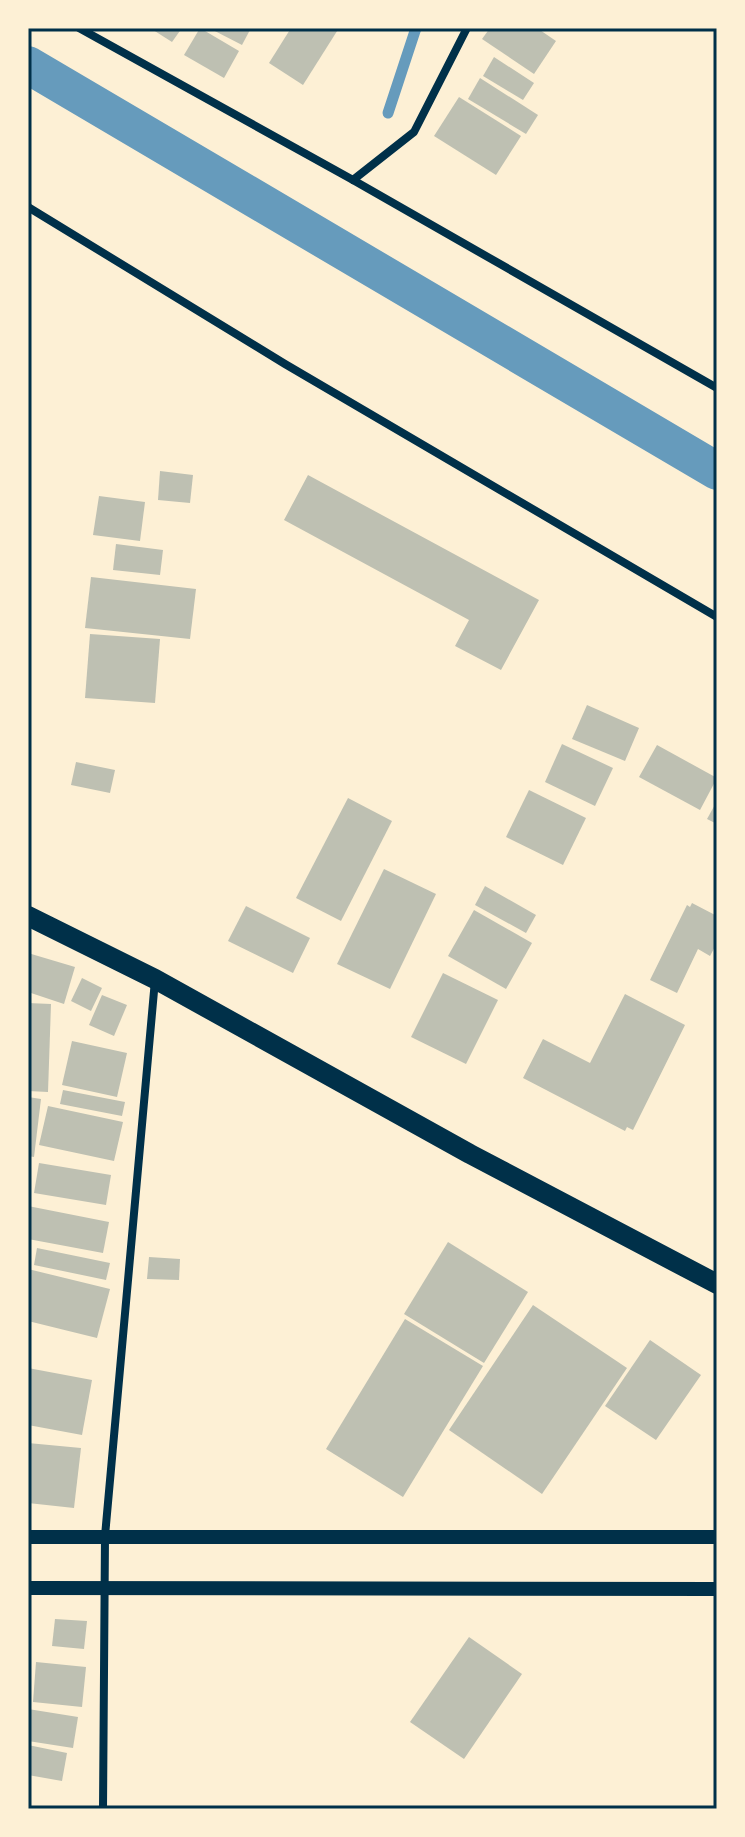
<svg xmlns="http://www.w3.org/2000/svg" width="745" height="1837" font-family="'Roboto Serif',serif">
  <style>
    .lines { fill: none; stroke-linecap: round; stroke-linejoin: round }
    .stream { stroke: #669bbc; stroke-width: 11 }
    .canal { stroke: #669bbc; stroke-width: 38 }
    .building { fill: #bec0b2 }
    .minor { stroke: #003049; stroke-width: 8 }
    .tertiary { stroke: #003049; stroke-width: 14 }
    .primary { stroke: #003049; stroke-width: 20 }
    .neatline { fill: none; stroke: #003049; stroke-width: 3 }
  </style>
  <rect width="100%" height="100%" fill="#fdf0d5"/>
  <g class="lines">
    <path class="stream" d="M388,113l28,-85"/>
    <path class="canal" d="M28,65l689,406"/>
  </g>
  <g class="building">
    <path d="M150,28h32l-10,14z"/>
    <path d="M200,28l39,23 -15,27 -40,-23z"/>
    <path d="M209,28h42l-9,17z"/>
    <path d="M291,28h48l-36,57 -34,-22z"/>
    <path d="M490,28h47l19,13 -22,33 -52,-35z"/>
    <path d="M494,57l40,26 -11,17 -40,-24z"/>
    <path d="M480,78l58,37 -12,19 -58,-35z"/>
    <path d="M459,97l62,39 -25,39 -62,-39z"/>
    <path d="M160,471l33,4 -3,28 -32,-3z"/>
    <path d="M308,475l231,125 -38,70 -46,-24 14,-26 -185,-100z"/>
    <path d="M99,496l46,6 -5,39 -47,-6z"/>
    <path d="M116,544l47,6 -3,25 -47,-5z"/>
    <path d="M91,577l105,12 -6,50 -105,-11z"/>
    <path d="M90,634l70,5 -5,64 -70,-5z"/>
    <path d="M587,705l52,23 -14,33 -53,-22z"/>
    <path d="M562,744l51,24 -18,38 -50,-24z"/>
    <path d="M657,745l60,33 -17,32 -61,-33z"/>
    <path d="M76,762l39,8 -5,23 -39,-8z"/>
    <path d="M529,790l57,28 -23,47 -57,-28z"/>
    <path d="M348,798l44,23 -51,100 -45,-23z"/>
    <path d="M717,801v23l-10,-5z"/>
    <path d="M384,869l52,25 -46,95 -53,-25z"/>
    <path d="M485,886l51,29 -10,18 -51,-28z"/>
    <path d="M692,903l25,13v27l-7,13 -12,-7 -21,44 -27,-13 37,-75 3,2z"/>
    <path d="M246,906l64,32 -17,35 -65,-32z"/>
    <path d="M474,910l58,33 -26,46 -58,-33z"/>
    <path d="M28,953l47,14 -11,37 -36,-12z"/>
    <path d="M443,973l55,27 -32,64 -55,-27z"/>
    <path d="M82,978l20,10 -11,23 -20,-10z"/>
    <path d="M625,994l60,31 -52,105 -6,-3 -2,4 -102,-53 20,-39 47,24z"/>
    <path d="M102,995l25,10 -13,31 -25,-11z"/>
    <path d="M28,1003l23,1 -3,88 -20,-1z"/>
    <path d="M72,1041l55,12 -10,44 -55,-12z"/>
    <path d="M63,1090l62,12 -3,14 -62,-12z"/>
    <path d="M28,1097l13,2 -7,58 -6,-1z"/>
    <path d="M48,1106l75,16 -9,39 -75,-16z"/>
    <path d="M39,1163l72,12 -5,30 -72,-12z"/>
    <path d="M28,1206l81,16 -6,31 -75,-14z"/>
    <path d="M448,1242l80,50 -44,71 -80,-49z"/>
    <path d="M37,1248l73,15 -4,17 -72,-15z"/>
    <path d="M149,1257l31,2 -1,21 -32,-1z"/>
    <path d="M28,1269l82,20 -13,49 -69,-17z"/>
    <path d="M533,1305l94,63 -85,126 -93,-64z"/>
    <path d="M405,1319l78,47 -80,131 -77,-48z"/>
    <path d="M650,1340l51,35 -45,65 -51,-34z"/>
    <path d="M28,1368l64,12 -10,55 -54,-10z"/>
    <path d="M28,1443l53,5 -7,60 -46,-5z"/>
    <path d="M55,1619l32,2 -3,28 -32,-3z"/>
    <path d="M469,1637l53,37 -58,85 -54,-37z"/>
    <path d="M36,1662l50,5 -4,40 -49,-5z"/>
    <path d="M28,1709l50,8 -5,31 -45,-7z"/>
    <path d="M28,1745l39,8 -5,28 -34,-6z"/>
  </g>
  <g class="lines">
    <g class="minor">
      <path d="M79,28l274,152 364,208"/>
      <path d="M353,180l61,-48 53,-104"/>
      <path d="M28,207l257,157 432,253"/>
      <path d="M103,1809l2,-273 50,-556"/>
    </g>
    <g class="tertiary">
      <path d="M28,1537h689"/>
      <path d="M28,1588l689,1"/>
    </g>
    <path class="primary" d="M28,916l127,63 315,175 247,130"/>
  </g>
  <rect width="745" height="1837" fill="none" stroke="#fdf0d5" stroke-width="60"/>
  <rect x="30" y="30" width="685" height="1777" class="neatline"/>
</svg>
